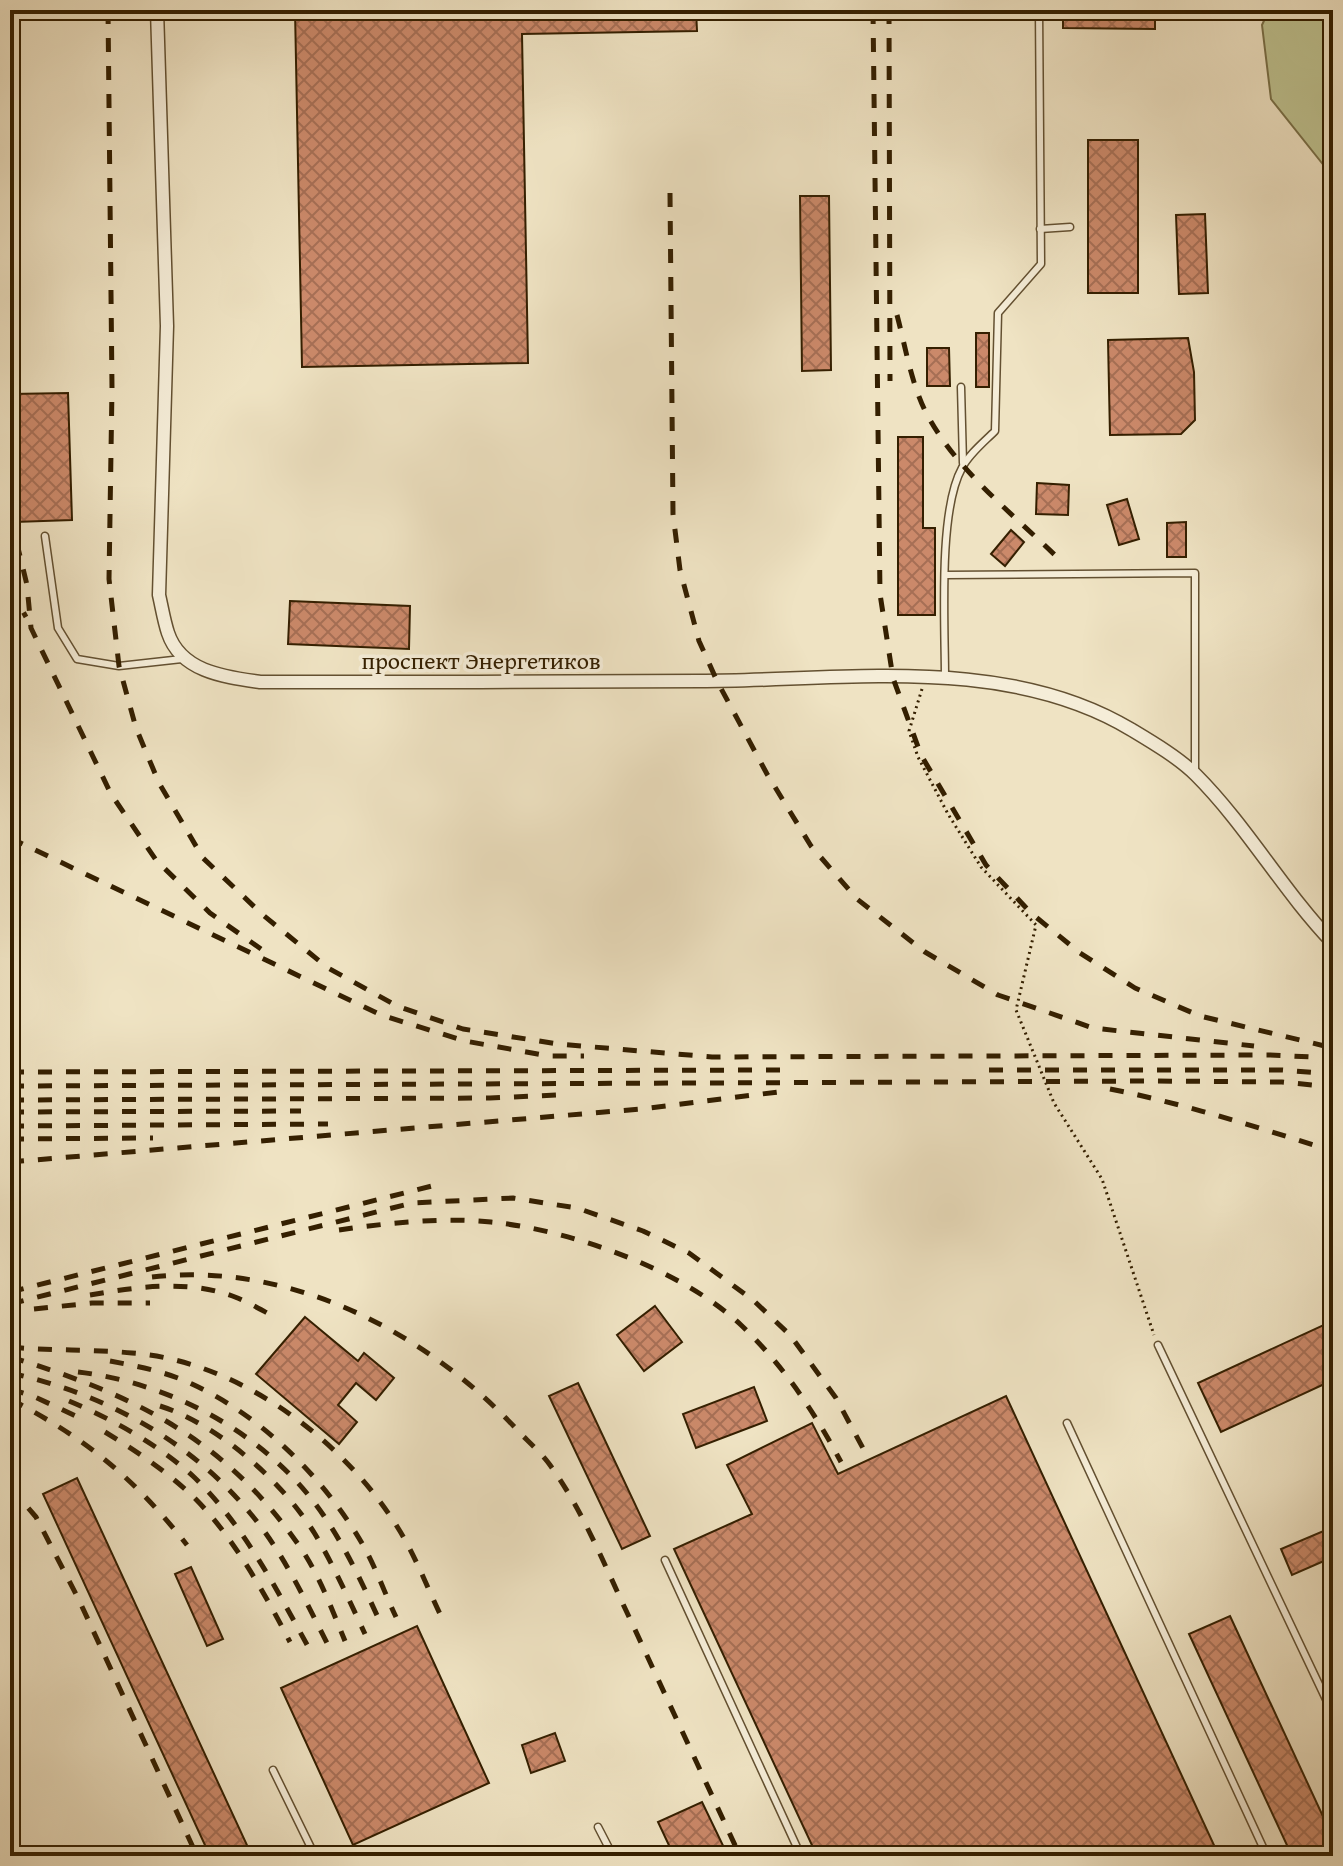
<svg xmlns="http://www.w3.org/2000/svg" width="1343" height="1866" font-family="'Gentium Book Plus',serif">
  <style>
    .green { fill: #bec290; stroke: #797048; stroke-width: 2 }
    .building { fill: url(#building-cross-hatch); stroke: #341f00; stroke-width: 2 }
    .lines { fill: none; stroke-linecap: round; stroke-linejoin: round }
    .service-casing { stroke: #635031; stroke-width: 9 }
    .minor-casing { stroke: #635031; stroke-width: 15 }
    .path { stroke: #341f00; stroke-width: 3; stroke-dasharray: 2 4; stroke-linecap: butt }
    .service { stroke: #f5edd8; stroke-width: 6 }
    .minor { stroke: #f5edd8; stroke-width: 12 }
    .rail { stroke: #341f00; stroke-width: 5; stroke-dasharray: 14 14; stroke-linecap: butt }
    .labels { text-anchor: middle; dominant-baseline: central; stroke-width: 7; stroke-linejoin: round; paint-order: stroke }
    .street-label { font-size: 24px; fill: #341f00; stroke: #f5edd8 }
  </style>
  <defs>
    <pattern id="building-cross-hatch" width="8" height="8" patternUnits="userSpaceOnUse" patternTransform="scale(2)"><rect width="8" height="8" fill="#cb896a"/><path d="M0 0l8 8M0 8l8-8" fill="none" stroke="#a66f55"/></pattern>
  </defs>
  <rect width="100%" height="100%" fill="#efe3c3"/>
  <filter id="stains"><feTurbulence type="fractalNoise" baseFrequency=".0025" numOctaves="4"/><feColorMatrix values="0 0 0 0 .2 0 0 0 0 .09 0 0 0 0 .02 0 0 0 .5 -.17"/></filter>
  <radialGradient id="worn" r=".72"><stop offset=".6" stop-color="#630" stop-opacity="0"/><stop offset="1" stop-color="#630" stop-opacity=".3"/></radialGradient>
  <path class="green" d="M1269,10h64v167l-62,-78 -9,-74z"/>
  <g class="building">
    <path d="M295,10h401l1,21 -175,3 6,329 -226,4z"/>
    <path d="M1063,10h92v19l-92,-1z"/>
    <rect x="1088" y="140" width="50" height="153"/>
    <path d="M800,196h29l2,174 -29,1z"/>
    <path d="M1205,214l3,79 -29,1 -3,-79z"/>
    <rect x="976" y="333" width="13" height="54"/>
    <path d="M1188,338l6,34 1,48 -14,14 -71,1 -2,-95z"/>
    <path d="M927,348h22l1,38h-23z"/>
    <path d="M68,393l4,127 -57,2 -4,-128z"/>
    <path d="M898,437h25v91h12v87h-37z"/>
    <path d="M1037,483l32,2 -1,30 -32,-1z"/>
    <path d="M1127,499l12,40 -20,6 -12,-40z"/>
    <path d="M1186,522v35h-19v-34z"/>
    <path d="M1011,530l13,12 -19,24 -14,-12z"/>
    <path d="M290,601l120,5 -1,43 -121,-5z"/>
    <path d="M655,1306l27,36 -38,29 -27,-36z"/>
    <path d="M305,1317l53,44 6,-8 30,25 -18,22 -20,-17 -18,22 19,17 -18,22 -83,-70z"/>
    <path d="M1328,1323l5,11v46l-112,52 -23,-49z"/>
    <path d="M578,1383l72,153 -28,13 -73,-153z"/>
    <path d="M754,1387l13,34 -71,27 -13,-34z"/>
    <path d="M1006,1396l213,460h-402l-143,-307 78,-35 -25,-49 85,-42 26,51z"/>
    <path d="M77,1478l175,378h-42l-167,-362z"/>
    <path d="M1333,1527v30l-41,18 -11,-26z"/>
    <path d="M191,1567l32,72 -16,7 -32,-72z"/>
    <path d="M1230,1616l103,222v18h-41l-103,-222z"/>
    <path d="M417,1626l72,157 -136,62 -72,-157z"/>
    <path d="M555,1733l10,28 -34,12 -9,-28z"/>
    <path d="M702,1802l26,54h-54l-16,-34z"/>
  </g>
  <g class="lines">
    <g class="service-casing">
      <g id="service">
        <path d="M1040,229l30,-2"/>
        <path d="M961,387l2,76"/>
        <path d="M45,536l13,92 19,31 42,7 63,-7"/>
        <path d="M945,575l250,-2v198"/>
        <path d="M945,677c0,-52 -7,-166 17,-209 7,-14 22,-26 33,-37l3,-118 43,-49 -2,-254"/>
        <path d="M1158,1345l175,369"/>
        <path d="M1067,1423l200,433"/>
        <path d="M665,1560l136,296"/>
        <path d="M273,1770l42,86"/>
        <path d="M598,1827l15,29"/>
      </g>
    </g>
    <g class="minor-casing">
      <path id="minor" d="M157,10l10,316 -8,269c3,13 5,26 9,38 13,39 57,44 92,49 147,0 293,0 440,-1 141,0 305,-28 432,49 20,12 47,28 64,45 51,51 87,116 137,168"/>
    </g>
    <path class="path" d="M922,689l-13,42 9,26 30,57 33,53 55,58 -20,85 38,93 48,76 52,156"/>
    <use href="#service" class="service"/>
    <use href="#minor" class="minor"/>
    <g class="rail">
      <path d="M108,10l4,378 -3,191 10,87 17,62 23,55 44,75 60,57 65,53 69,38 66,23 95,15 154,13 558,-2 63,3"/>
      <path d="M873,10l7,584 13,84 28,77 65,110 45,48 49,40 55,35 65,28 133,32"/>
      <path d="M889,10l1,371"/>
      <path d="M670,193l3,321 7,56 19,71 18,40 50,93 44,72 46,53 68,53 73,43 95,33 161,18"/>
      <path d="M897,315c9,34 15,74 33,105 31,54 85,96 129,139"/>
      <path d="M10,515l17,70 4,43 80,166 45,66 54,53 51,36"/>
      <path d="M10,588l16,29"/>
      <path d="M10,838l371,177 84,26 84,15h35"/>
      <path d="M989,1070h293l51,4"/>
      <path d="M10,1072l775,-2"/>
      <path d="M10,1086l1144,-5 128,1 51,5"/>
      <path d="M1110,1089c76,15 149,39 223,62"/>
      <path d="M10,1100l480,-2 68,-3"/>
      <path d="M10,1112l291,-1"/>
      <path d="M10,1126l318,-2"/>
      <path d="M10,1139l143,-1"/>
      <path d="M10,1162l631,-53 145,-18"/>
      <path d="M339,1230c49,-7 103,-13 152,-8 80,8 190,47 250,103 42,40 73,86 100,137"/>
      <path d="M152,1277c139,-16 277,56 369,157 10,10 21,20 29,31 34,47 56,104 81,156 36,78 73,157 109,235"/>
      <path d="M10,1292l430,-108"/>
      <path d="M90,1295c47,-8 98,-16 145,2 11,4 23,11 34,17"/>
      <path d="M10,1304l402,-101 101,-5 64,10 66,23 46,22 64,47 37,35 46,63 29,54"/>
      <path d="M34,1309l58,-6h58"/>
      <path d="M10,1347c41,4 81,2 122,6 106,8 211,86 266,175 17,27 29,59 43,88"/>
      <path d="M10,1357c122,37 215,81 290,190 20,29 32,63 45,94"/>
      <path d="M110,1361c27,5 57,11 82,23 70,32 133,95 171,161 13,23 22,49 33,72"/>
      <path d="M78,1372c95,11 192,64 246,144 23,34 40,71 57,108"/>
      <path d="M10,1373c92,20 179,66 240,140 33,39 55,87 78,132"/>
      <path d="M10,1389l23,7 47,22"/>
      <path d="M10,1399c77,40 124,79 177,146"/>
      <path d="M69,1401c43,18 92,45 126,77 50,49 83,114 116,174"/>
      <path d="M160,1406c59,19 122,75 155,128 19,32 34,66 50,100"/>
      <path d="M105,1432c28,17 55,35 80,57 43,38 79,103 105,153"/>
      <path d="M10,1487l26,30 43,83 118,256"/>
    </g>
  </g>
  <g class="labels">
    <g class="street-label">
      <text x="481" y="660">проспект Энергетиков</text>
    </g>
  </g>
  <rect width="1343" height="1866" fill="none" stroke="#efe3c3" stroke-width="40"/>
  <rect x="12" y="12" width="1319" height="1842" fill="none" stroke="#341f00" stroke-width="4"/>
  <rect x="20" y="20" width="1303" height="1826" fill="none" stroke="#341f00" stroke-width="2"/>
  <rect width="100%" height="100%" filter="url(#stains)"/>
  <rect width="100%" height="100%" fill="url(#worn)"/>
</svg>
